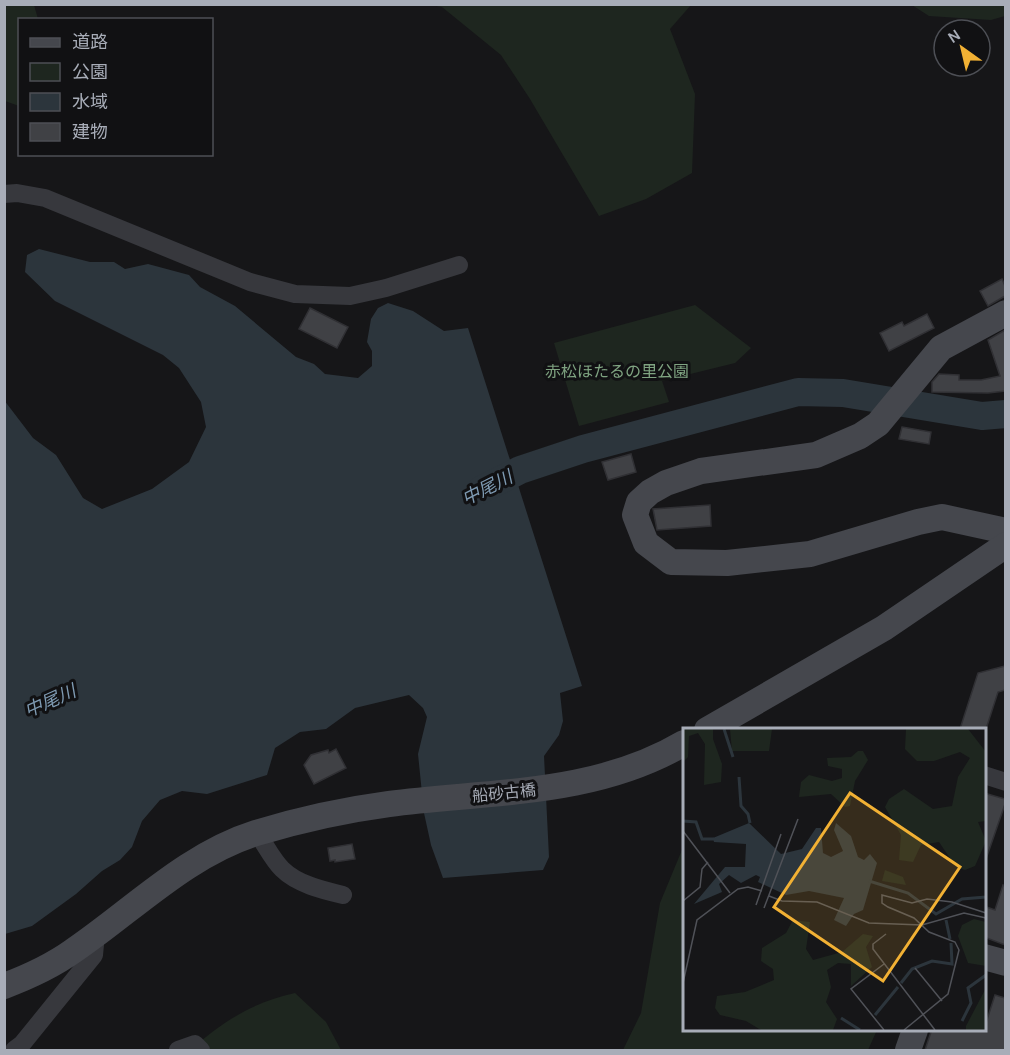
<svg xmlns="http://www.w3.org/2000/svg" width="1010" height="1055" font-family="Karla,'Noto Sans JP',sans-serif">
  <style>
    .green { fill: #1e261f }
    .water { fill: #2c353c }
    .lines { fill: none; stroke-linecap: round; stroke-linejoin: round }
    .river { stroke: #2c353c; stroke-width: 28 }
    .building { fill: #404145; stroke: #303034; stroke-width: 1.5 }
    .street { stroke: #37383d; stroke-width: 18 }
    .secondary { stroke: #45474d; stroke-width: 26 }
    .labels { text-anchor: middle; dominant-baseline: central; stroke-width: 6; stroke-linejoin: round; paint-order: stroke }
    .park-label { font-size: 16px; fill: #7fa381; stroke: #111113 }
    .street-label { font-size: 16px; fill: #a8adb8; stroke: #111113 }
    .water-label { font-size: 18px; font-style: italic; fill: #7f9bb3; stroke: #111113 }
    .inset-river { fill: none; stroke: #2c353c; stroke-width: 3 }
    .inset-road { fill: none; stroke: #505258; stroke-width: 1.5 }
    .view { fill: #f2b134; fill-opacity: 0.15; stroke: #f2b134; stroke-width: 3 }
    .inset-edge { fill: none; stroke: #a8adb8; stroke-width: 3 }
  </style>
  <rect width="100%" height="100%" fill="#161618"/>
  <g class="green">
    <path d="M5,4l29,1 4,14 -18,1 -1,86 -14,-5z"/>
    <path d="M431,5h260l-21,24 25,65 -3,79 -46,26 -47,17 -69,-117 -29,-44 -59,-48z"/>
    <path d="M912,5h93v11l-14,4 -62,-4z"/>
    <path d="M695,305l56,43 -16,15 -73,18 7,21 -90,24 -25,-83z"/>
    <path d="M684,845v185h193l-9,20h-245l18,-37 19,-110z"/>
    <path d="M295,993l31,29 15,28h-151c34,-29 61,-47 105,-57z"/>
  </g>
  <path class="water" d="M39,249l51,13h24l11,7 23,-5 41,11 11,12 35,19 61,51 18,7 11,10 33,4 14,-12v-15l-5,-9 4,-23 7,-11 10,-5 25,8 31,20 24,-3 114,358 -22,7 3,28 -4,14 -15,21 5,101 -6,13 -100,8 -12,-33 -7,-32 -6,-59 9,-37 -4,-9 -14,-13 -54,13 -29,21 -26,3 -25,16 -8,27 -60,19 -25,-3 -22,9 -18,21 -10,26 -12,13 -18,11 -26,23 -44,32 -27,8 -1,-534 29,38 23,17 27,43 19,11 50,-20 37,-27 17,-35 -5,-25 -22,-34 -16,-13 -108,-54 -30,-29 2,-17z"/>
  <g class="lines">
    <path class="river" d="M481,490l39,-20 63,-21 215,-57 45,1 139,23 24,-2"/>
  </g>
  <g class="building">
    <path d="M1002,279l3,7v10l-17,10 -8,-15z"/>
    <path d="M310,308l38,19 -11,21 -38,-19z"/>
    <path d="M927,314l7,14 -45,23 -9,-18 22,-11 2,4z"/>
    <path d="M1005,330v61l-17,2 -56,-1v-10l7,-8 20,1v5h22l19,-4 -12,-36z"/>
    <path d="M902,427l29,5 -2,12 -30,-5z"/>
    <path d="M631,454l5,18 -28,8 -6,-18z"/>
    <path d="M710,505l1,21 -54,4 -4,-21z"/>
    <path d="M1005,666v24l-7,2 -12,37h-26l18,-56z"/>
    <path d="M336,749l10,19 -32,16 -10,-19 7,-10 17,-5 1,3z"/>
    <path d="M984,793l21,6v5l-19,55h-2z"/>
    <path d="M352,844l3,15 -20,3v-2l-5,1 -2,-13z"/>
    <path d="M1003,885l2,1v59l-21,-8v-31l11,4z"/>
    <path d="M995,995l10,3v52h-80l7,-21h52z"/>
  </g>
  <g class="lines">
    <g class="street">
      <path d="M4,194l13,-1 28,5 205,84 45,12 55,2 36,-8 73,-23"/>
      <path d="M984,775l22,7"/>
      <path d="M257,833c8,11 15,26 25,36 15,15 40,21 61,26"/>
      <path d="M14,1050l8,-6 72,-89 2,-21"/>
      <path d="M178,1050l17,-6 6,6"/>
    </g>
    <g class="secondary">
      <path d="M1006,313l-65,35 -63,76 -18,12 -44,19 -115,16 -35,12 -16,9 -11,10 -4,13 11,28 25,19 56,1 83,-9 108,-32 24,-5 64,14"/>
      <path d="M707,730l177,-102 122,-83"/>
      <path d="M984,957l22,6"/>
      <path d="M4,986c24,-9 48,-20 69,-35 59,-40 113,-96 183,-118 43,-13 88,-23 133,-29 99,-13 206,-8 295,-61"/>
      <path d="M908,1050l7,-20"/>
    </g>
  </g>
  <g class="labels">
    <g class="park-label">
      <text x="617" y="371">赤松ほたるの里公園</text>
    </g>
    <g class="street-label">
      <text transform="translate(504 793) rotate(-6)">船砂古橋</text>
    </g>
    <g class="water-label">
      <text transform="translate(487 488) rotate(-27)">中尾川</text>
      <text transform="translate(50 701) rotate(-24)">中尾川</text>
    </g>
  </g>
  <g transform="translate(683 728)">
    <rect width="303" height="303" fill="#161618"/>
    <path d="M0,1h30v10l9,25 -1,18 -17,3 1,-41 -7,-11 -9,3 -1,21 -5,5zM47,1h42l-3,22h-37zM223,1h62l18,23v69l-8,1 8,19 -11,25 -10,4 -9,-3 -17,-25 -18,3 -8,17 -14,-2 2,-25 -16,-28 4,-8 15,-10 29,20 19,-3 6,-29 12,-19 -10,-6 -26,9h-17l-12,-12zM175,23h5l5,9 -13,21 -5,25 -5,1 -14,-13 -32,3 2,-15 8,-7 23,6 10,-3v-9l-14,-3 -1,-8 24,-1zM202,142l18,7 3,8 -24,-4zM291,191l12,3v44l-18,-3 -10,-27 4,-11zM110,192l17,2 -4,27 7,11 29,-8 21,-18 10,2 -7,11 6,20 -21,19v-22l-13,-1 -11,7 4,17 -5,15 11,17 -4,11h-72l-15,-9 -26,-6 -5,-7 2,-12 28,-4 29,-12 -1,-11 -12,-8 1,-13 24,-15zM303,260v42h-20v-4z" fill="#1e261f"/>
    <path d="M66,95l32,31 21,-5 14,-21h5l2,25 8,4 12,-6 -9,-21 2,-7 15,13 7,21 6,3 6,-6 7,9 -14,47 -9,4 -8,12 -12,-6 10,-22 -35,-7 -23,4 -28,-13 2,-5 -4,-2 -15,8 -12,-8 -10,9 3,8 -28,12 31,-37h20l1,-23 -32,-2 -1,-4z" fill="#2c353c"/>
    <path class="inset-river" d="M41,1l9,28M56,49l2,29 7,8 2,9M0,93l13,1 6,17h12M186,153l39,12 28,21 26,-15 24,-2M263,192l4,19M218,255l11,-14 20,-8 20,3 -1,-21M192,287l23,-28M158,290l19,12M279,293l9,-18 -3,-15 18,-13"/>
    <path class="inset-road" d="M0,103l47,62M86,168l13,5 35,1 52,21 53,2 42,-12 22,5M0,173l17,-14 2,-18 6,-7M73,177l25,-71M81,180l34,-89M203,206l-13,10v5l62,81M201,236l-33,25 33,41M232,240l27,33M0,255l14,-63 41,-31 10,-2 14,4M221,302l44,-36 11,-44 -4,-8 -26,-10 -15,-14 -26,-11 -6,-4v-8l30,8 15,-4 25,3 34,11"/>
    <path class="view" d="M167,65l110,74 -77,114 -109,-74z"/>
    <rect width="303" height="303" class="inset-edge"/>
  </g>
  <rect width="1010" height="1055" fill="none" stroke="#a8adb8" stroke-width="12"/>
  <rect x="18" y="18" width="195" height="138" fill="#111113" stroke="#4d4f55" stroke-width="1.5"/>
  <rect x="30" y="38" width="30" height="9" fill="#45474d" stroke="#4d4f55" stroke-width="1.5"/>
  <text x="72" y="48" font-size="18" fill="#a8adb8">道路</text>
  <rect x="30" y="63" width="30" height="18" fill="#1e261f" stroke="#4d4f55" stroke-width="1.5"/>
  <text x="72" y="78" font-size="18" fill="#a8adb8">公園</text>
  <rect x="30" y="93" width="30" height="18" fill="#2c353c" stroke="#4d4f55" stroke-width="1.5"/>
  <text x="72" y="108" font-size="18" fill="#a8adb8">水域</text>
  <rect x="30" y="123" width="30" height="18" fill="#404145" stroke="#4d4f55" stroke-width="1.5"/>
  <text x="72" y="138" font-size="18" fill="#a8adb8">建物</text>
  <g transform="translate(962 48) rotate(326)"><circle r="28" fill="#111113" stroke="#4d4f55" stroke-width="1.5"/>
  <path d="M0-4.5L10 22L0 15L-10 22Z" fill="#f2b134"/>
  <text y="-9" font-size="16" font-weight="bold" text-anchor="middle" fill="#a8adb8">N</text>
  </g>
</svg>
